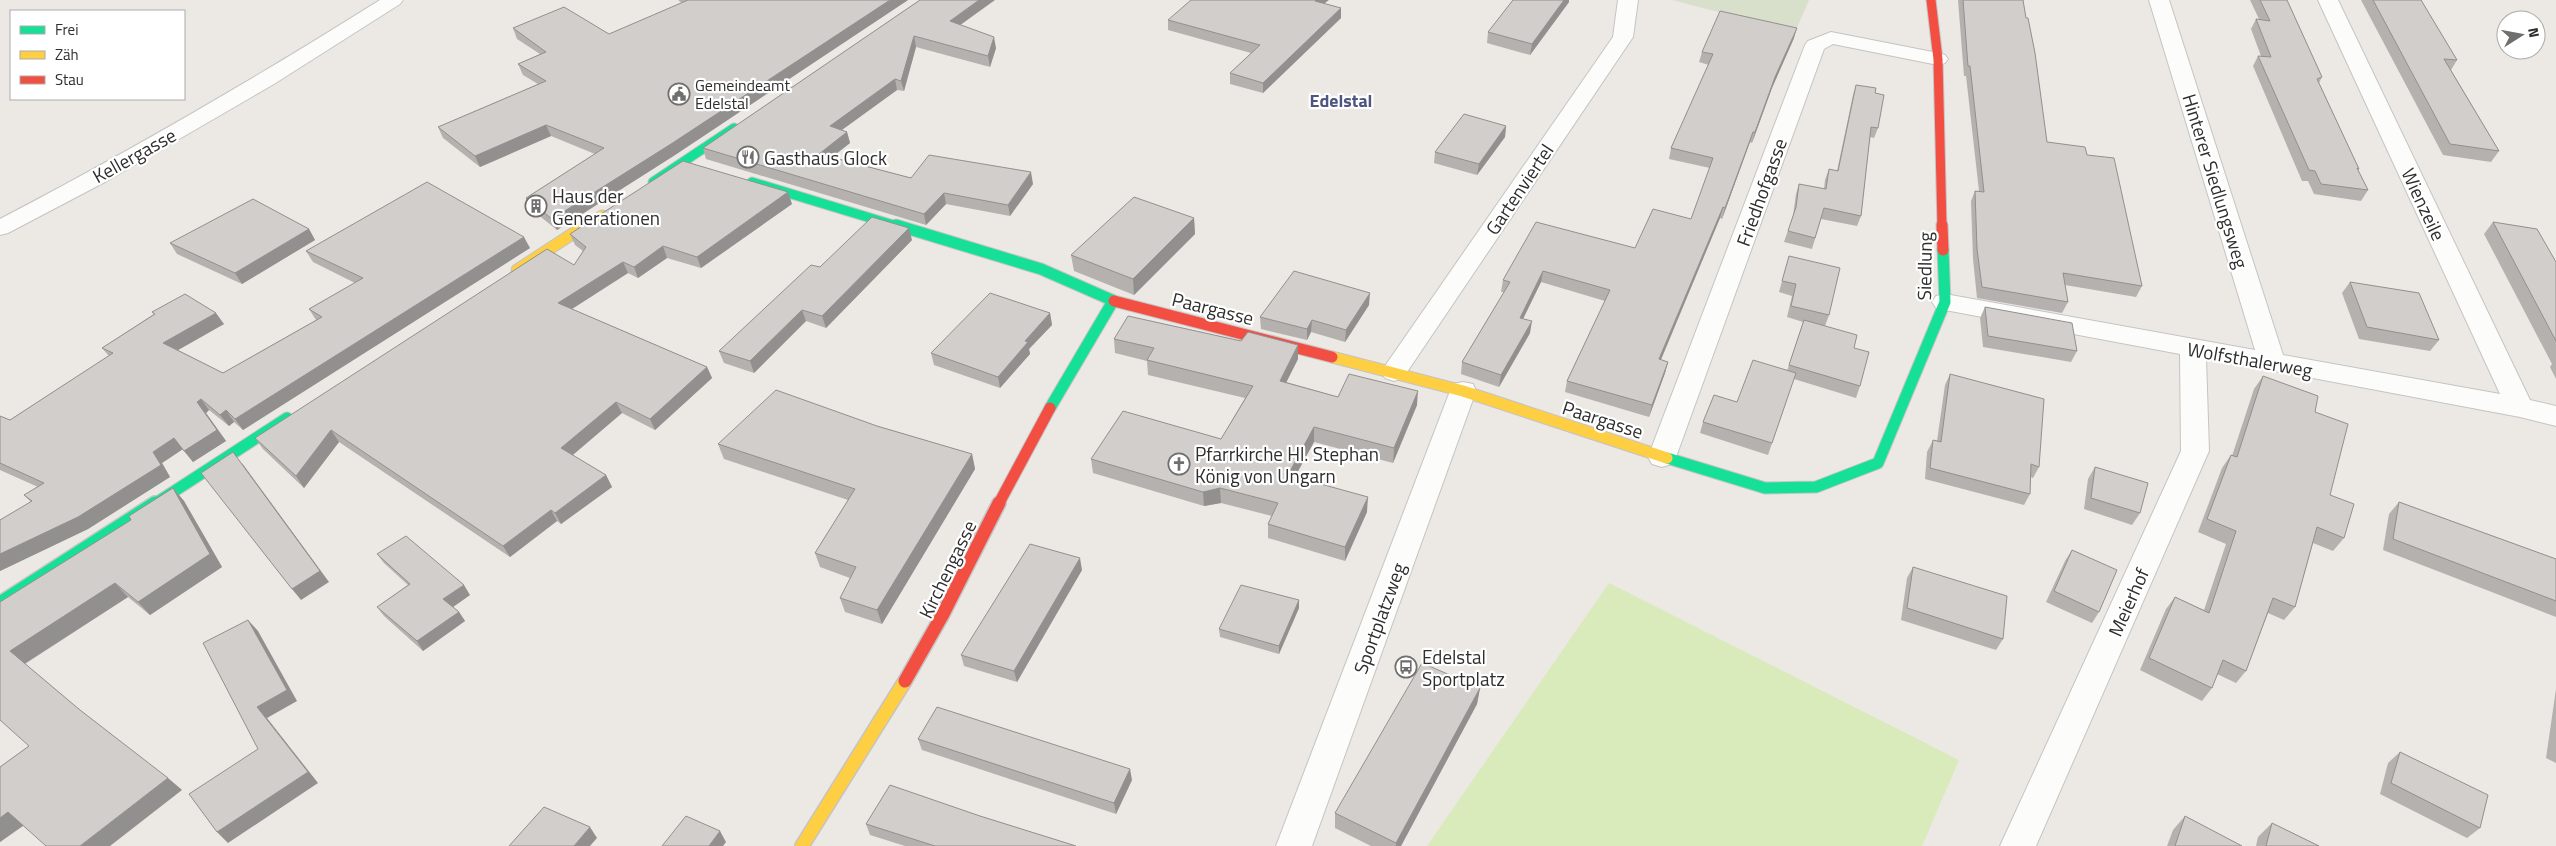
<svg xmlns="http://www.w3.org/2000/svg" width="2556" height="846" font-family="'Titillium Web',sans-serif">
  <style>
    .cemetery { fill: #d8e0cc }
    .pitch { fill: #d9eabb }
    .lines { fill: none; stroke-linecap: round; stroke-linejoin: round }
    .street-casing { stroke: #c5c4c5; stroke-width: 2 }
    .fast-far2-casing { stroke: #c5c4c5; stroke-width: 11 }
    .fast-far1-casing { stroke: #c5c4c5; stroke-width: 13 }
    .fast-casing { stroke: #c5c4c5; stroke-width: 16 }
    .slow-far2-casing { stroke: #c5c4c5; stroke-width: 11 }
    .slow-far1-casing { stroke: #c5c4c5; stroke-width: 13 }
    .slow-casing { stroke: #c5c4c5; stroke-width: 16 }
    .jam-far2-casing { stroke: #c5c4c5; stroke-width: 11 }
    .jam-far1-casing { stroke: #c5c4c5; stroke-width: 13 }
    .jam-casing { stroke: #c5c4c5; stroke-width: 16 }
    .street { fill: #fcfcfb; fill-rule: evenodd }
    .fast-far2 { stroke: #16e098; stroke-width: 9 }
    .fast-far1 { stroke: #16e098; stroke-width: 11 }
    .fast { stroke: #16e098; stroke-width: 13 }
    .slow-far2 { stroke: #ffcf43; stroke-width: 9 }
    .slow-far1 { stroke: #ffcf43; stroke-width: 11 }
    .slow { stroke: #ffcf43; stroke-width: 13 }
    .jam-far2 { stroke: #f24e42; stroke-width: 9 }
    .jam-far1 { stroke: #f24e42; stroke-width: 11 }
    .jam { stroke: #f24e42; stroke-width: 13 }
    .wall { fill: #b4b1af }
    .shaded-wall { fill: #92908e }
    .building { fill: #d1cecb; stroke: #92908e }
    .labels { text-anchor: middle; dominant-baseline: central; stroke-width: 4.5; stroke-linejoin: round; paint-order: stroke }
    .far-poi-label { font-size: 16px; fill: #2e2e2e; stroke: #fff; text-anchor: start }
    .far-quarter-label { font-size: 18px; font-weight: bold; fill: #4d5680; stroke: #fff }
    .street-label { font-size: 19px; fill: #2e2e2e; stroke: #fff }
    .poi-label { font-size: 19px; fill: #2e2e2e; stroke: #fff; text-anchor: start }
  </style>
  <rect width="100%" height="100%" fill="#ece8e4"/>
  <path class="cemetery" d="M1672,0h137l-14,32z"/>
  <path class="pitch" d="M1609,583l350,177 -37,86h-495z"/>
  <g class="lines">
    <g class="street-casing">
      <g id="street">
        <path d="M380,0h23l-3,4 -126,80 -169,98 -97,51 -8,2v-16c130,-68 256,-141 380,-219z"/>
        <path d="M1618,0h20l-5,37 -230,341 -9,3 -9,-3 -4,-6 4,-6 228,-329z"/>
        <path d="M2149,0h20l114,355 217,39 -182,-394h20l192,400 26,6v20l-36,-9 -314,-59 3,93 -173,395h-36l181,-395 -1,-97 -235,-44 -9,-2 -4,-6 4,-6 9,-2 310,56z"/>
        <path d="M1831,32l107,21 7,2 3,4 -3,4 -7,2 -105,-21 -9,5 -148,408 -4,7 -10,3 -10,-3 -4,-7 157,-412 3,-4z"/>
        <path d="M1463,382l10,2 3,7 -164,455h-36l174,-455 3,-7z"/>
      </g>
    </g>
    <g class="fast-far2-casing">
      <g id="fast-far2">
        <path d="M653,182l81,-54"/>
        <path d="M752,182l148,45"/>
      </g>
    </g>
    <g class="fast-far1-casing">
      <g id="fast-far1">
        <path d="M896,225l145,44 73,32"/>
        <path d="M1050,408l63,-107"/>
        <path d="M1667,458l98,30 51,-1 62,-24 67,-161 -2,-52"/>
        <path d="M153,505l134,-87"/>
      </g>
    </g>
    <g class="fast-casing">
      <path id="fast" d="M0,603l155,-100"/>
    </g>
    <g class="slow-far2-casing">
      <path id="slow-far2" d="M584,227l18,-12"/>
    </g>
    <g class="slow-far1-casing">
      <g id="slow-far1">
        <path d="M517,270l69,-45"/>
        <path d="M1332,357l131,34 204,67"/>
      </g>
    </g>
    <g class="slow-casing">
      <path id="slow" d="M802,846l103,-165"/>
    </g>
    <g class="jam-far2-casing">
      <path id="jam-far2" d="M1931,0l7,59 4,168"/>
    </g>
    <g class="jam-far1-casing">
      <g id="jam-far1">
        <path d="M1942,225l1,25"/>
        <path d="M1114,301l218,56"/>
        <path d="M998,505l52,-97"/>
      </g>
    </g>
    <g class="jam-casing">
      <path id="jam" d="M905,681l38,-67 56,-111"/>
    </g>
    <use href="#street" class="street"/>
    <use href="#fast-far2" class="fast-far2"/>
    <use href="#fast-far1" class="fast-far1"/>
    <use href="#fast" class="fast"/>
    <use href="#slow-far2" class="slow-far2"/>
    <use href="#slow-far1" class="slow-far1"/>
    <use href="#slow" class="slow"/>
    <use href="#jam-far2" class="jam-far2"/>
    <use href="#jam-far1" class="jam-far1"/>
    <use href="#jam" class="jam"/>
  </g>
  <g class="wall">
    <path d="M678,0h230l-233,155 -118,75 -26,-21 -5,-11 69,-44 -44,-18 -71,31 -37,-29 -5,-11 100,-43 -15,-9 -5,-11 22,-10 -23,-15 -4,-11 96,6 73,-31z"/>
    <path d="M920,0l76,48 -6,19 -74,-20 -12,44 -7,-1 -55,40 5,2 3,11 -18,14 79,21 122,6 -23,32 -64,-12 -20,21 -220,-66 -3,-11z"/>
    <path d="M1513,0h56v2l-39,53 -43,-12 1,-11z"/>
    <path d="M1958,0h65l24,142 40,13 55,131 -6,11 -71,-12 3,17 -6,11 -85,-15 -4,-39 -2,-58 4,-10h4l-13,-115h-2z"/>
    <path d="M2250,0h37l35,77 -3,6 40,86 -1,1 10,20 -7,11 -47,-7 -6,-13h-6l-49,-115 5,-10h3l-10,-27 5,-10h3z"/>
    <path d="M2361,0h60l36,60 -6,10 48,81 -8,11 -48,-7z"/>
    <path d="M1324,4l17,4v10l-78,75 -33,-9v-11l21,-20 -83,-23v-10z"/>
    <path d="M1794,38l-22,50 -20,55 -2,-1 -28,77 -2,-1 -59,142 7,2 -3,11 -16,44 -84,-25 2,-11 38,-80 -64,-19 -18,37 7,14 -31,54 -38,-13 1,-12 42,-70h-3l2,-12 132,-32 56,-29 19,-51 -41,-9 2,-11 38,-83 -10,-3 3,-10z"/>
    <path d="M1856,85l19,8 3,35 -4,10 -4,-1 -9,79 -4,10 -36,-7 -9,30 -28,-7 9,-26 3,-22 3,-10 25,5 1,-9 4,-11 8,2 16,-76z"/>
    <path d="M1506,126l-1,11 -28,38 -43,-12 1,-11z"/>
    <path d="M792,204l-91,64 -34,-10 -29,20 -10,-5 -56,36 135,58 5,11 -57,52 -33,-17 -50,42 34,20 6,12 -51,37 -4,-3 -47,36 -171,-115 -35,46 -41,-39 -8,-11 319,-173 9,-14 -8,-6 -5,-11z"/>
    <path d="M1194,218l1,16 -61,61 -60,-24 -3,-16z"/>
    <path d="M2493,222l63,40v117l-6,-12 2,-3 -68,-130z"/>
    <path d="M309,229l6,11 -73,44 -65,-30 -7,-11z"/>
    <path d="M912,240l-86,88 -20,-7 -52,52 -30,-10 -5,-12 101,-84z"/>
    <path d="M530,248l-287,182 -9,-8 -5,4 -20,-16 -3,3 20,28 -33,21 -10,-13 -21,14 8,14 -82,52 -88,42v-51l31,-18 -7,-7 14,-8 -38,-17v-54l10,4 99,-64 -7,-8 52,-34 -2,-2 72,12 -46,26 45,23 93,-53 -7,-11 46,-26 -42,-21 -7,-11z"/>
    <path d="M1789,256l40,59 -4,11 29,22 6,38 -4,12 -62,-19 -26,76 -68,-22 3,-11 34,-20 50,-31 16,-49 -16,-5 5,-21 -13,-4z"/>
    <path d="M2350,282l89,58 -9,11 -71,-12 -17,-46z"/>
    <path d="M1369,305l-24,37 -34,-10 -4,8 -46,-11 -1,-12z"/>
    <path d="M1985,307l92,44 -6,11 -88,-15 -3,-29z"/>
    <path d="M1050,313l2,12 -23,24 1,5 -30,34 -66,-23 -3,-12z"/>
    <path d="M1114,339l127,2 57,4v14l-12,23 52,15 79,8 -24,58 -79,-21 -19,35 72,35 -22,49 -77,-23v-14l4,-8 -51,-13 -17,3 -111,-33 -2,-14 130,-20 24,-41 -97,-23 -1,-14 -32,-8z"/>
    <path d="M1950,374l89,93 -6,11 -3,-1v17l-6,11 -99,-26 2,-27 6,-12 4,1 8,-56z"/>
    <path d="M2263,376l52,36 15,83 14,43 -11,13 -20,-8 -18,64 -11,13 -16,-7 -22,58 -10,12 -19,-9 -5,14 -10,13 -62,-31 26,-61 9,-12 29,13 22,-66 -28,-12 24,-64 9,-13 1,1 22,-67z"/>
    <path d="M877,426l95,28 3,15 -93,155 -37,-12 -5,-14 10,-20 -30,-11 -5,-14 33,-53 -124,-41 -6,-15z"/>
    <path d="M2095,467l45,46 -8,12 -48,-16 4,-30z"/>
    <path d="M173,488l11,13 38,66 -72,48 -22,-18 -103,67 55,46 102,80 -159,36 -23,16v-75l29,-21 -29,-144 131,-82z"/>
    <path d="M2399,502l157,57v58l-173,-67 6,-36z"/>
    <path d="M2072,550l27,62 -7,11 -46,-21 19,-41z"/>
    <path d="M377,554l93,41 -17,12 6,5 6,9 -42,30 -39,-35 -7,-9 31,-22 -24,-22z"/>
    <path d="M1913,567l90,72 -7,11 -95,-30 6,-42z"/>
    <path d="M1082,570l-65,112 -53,-16 -3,-11z"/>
    <path d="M1299,600v8l-20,46 -59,-17 -1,-8z"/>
    <path d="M1480,688l-3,16 -76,142h-30l-36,-18v-15z"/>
    <path d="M2556,689v74l-10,-5z"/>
    <path d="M918,739l214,41 -16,34 -194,-64z"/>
    <path d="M2400,752l80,76 -13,10 -87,-44 8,-31z"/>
    <path d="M980,816l96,30h-171l-35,-11 -4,-11z"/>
    <path d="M2185,816l57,30h-75l6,-16z"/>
    <path d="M2272,823l47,23h-63l2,-9z"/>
  </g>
  <g class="shaded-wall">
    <path d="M890,0h18l-233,155 -118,75 -5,-11z"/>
    <path d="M979,0h16l-43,31 -2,-10z"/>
    <path d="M1316,0h13l-15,11 1,-10z"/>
    <path d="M1564,0h5v2l-39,53 2,-11z"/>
    <path d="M1341,8v10l-78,75v-10z"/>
    <path d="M1797,28l-3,10 -22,50 -20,55 3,-11 20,-55z"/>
    <path d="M914,36l2,11 -12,44 -3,-10z"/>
    <path d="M994,37l2,11 -6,19 -2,-11z"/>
    <path d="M895,79l2,11 -65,47 -2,-11z"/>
    <path d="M546,125l5,11 -71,31 -5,-11z"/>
    <path d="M1506,126l-1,11 -28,38 2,-11z"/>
    <path d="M847,132l3,11 -28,22 -3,-11z"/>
    <path d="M1753,132l-3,10 -28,77 3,-11z"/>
    <path d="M1031,172l2,12 -23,32 -2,-11z"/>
    <path d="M788,192l4,12 -91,64 -4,-11z"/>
    <path d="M944,193l2,11 -20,21 -2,-11z"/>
    <path d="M1723,207l-3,11 -64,153 3,-12z"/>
    <path d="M1194,218l1,16 -61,61 -1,-16z"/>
    <path d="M909,228l3,12 -86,88 -4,-12z"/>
    <path d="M309,229l6,11 -73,44 -7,-11z"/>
    <path d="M524,237l6,11 -287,182 -8,-11z"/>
    <path d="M663,246l4,12 -29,20 -4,-11z"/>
    <path d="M623,262l5,11 -64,41 -6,-11z"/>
    <path d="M1543,271l-2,11 -23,47 2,-11z"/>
    <path d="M1370,293l-1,12 -24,37 1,-12z"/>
    <path d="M802,310l4,11 -52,52 -4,-12z"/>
    <path d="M216,313l8,11 -53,30 -8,-11z"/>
    <path d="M1050,313l2,12 -23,24 1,5 -30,34 -2,-11 27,-36z"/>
    <path d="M1312,320l-1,12 -4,8v-11z"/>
    <path d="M1532,321l-2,12 -31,54 2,-12z"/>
    <path d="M1298,345v14l-18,36v-14z"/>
    <path d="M1668,362l-3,11 -16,44 3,-12z"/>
    <path d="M707,367l5,11 -57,52 -5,-11z"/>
    <path d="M1418,391l-1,14 -24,58 1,-15z"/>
    <path d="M201,399l8,11 -3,3 20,28 -33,21 -9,-11 13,-49z"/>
    <path d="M616,402l6,11 -55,47 -6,-12z"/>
    <path d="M226,410l8,12 -5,4 -9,-11z"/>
    <path d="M1314,427v15l-26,47v-14z"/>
    <path d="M331,430l8,12 -35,46 -8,-12z"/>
    <path d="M174,438l9,11 -21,14 8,14 -82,52 -88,42v-17z"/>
    <path d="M972,454l3,15 -93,155 -5,-14z"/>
    <path d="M242,463l87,119 -28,18 -9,-11z"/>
    <path d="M606,475l6,12 -51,37 -6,-11z"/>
    <path d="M173,488l11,13 38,66 -72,48 -12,-13z"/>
    <path d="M1220,488l1,15 -17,3 -1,-14z"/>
    <path d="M1368,497l-1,15 -22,49v-14z"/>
    <path d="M551,510l6,11 -47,36 -7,-11z"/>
    <path d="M1080,558l2,12 -65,112 -3,-11z"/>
    <path d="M115,583l13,14 -104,67 -14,-13z"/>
    <path d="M464,585l6,10 -20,14 -7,-10z"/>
    <path d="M1299,600v8l-20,46v-8z"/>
    <path d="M459,612l6,9 -42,30 -6,-10z"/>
    <path d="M248,620l10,11 39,70 -30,17 51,65 -90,60 -11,-11 91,-60 -51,-65z"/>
    <path d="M1480,688l-3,16 -76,142h-5v-3z"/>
    <path d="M1130,769l2,11 -16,34 -2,-11z"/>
    <path d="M168,778l14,12 -72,56h-30z"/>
    <path d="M8,812l16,13 -24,17v-24z"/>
    <path d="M590,827l7,11 -7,8h-16z"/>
    <path d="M720,831l6,11 -3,4h-14z"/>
  </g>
  <g class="building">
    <path d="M688,0h202l-219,144 -119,75 -26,-21 78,-50 -58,-23 -71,31 -37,-29 108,-46 -28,-17 28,-12 -33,-24 51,-21 45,27z"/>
    <path d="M920,0h59l-29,21 44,16 -6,19 -74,-20 -13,45 -6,-2 -65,47 17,6 -28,22 92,24 18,-23 102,17 -23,33 -64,-12 -20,21 -221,-66z"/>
    <path d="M1191,0h125l-1,1 26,7 -78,75 -33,-10 30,-28 -92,-25z"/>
    <path d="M1513,0h51l-32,44 -44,-12z"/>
    <path d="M1963,0h60l3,18h2l7,35 12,89 38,5 2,8 27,3 28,128 -79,-13 5,29 -86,-15 -5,-38 -2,-58 9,1 -14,-126h-2z"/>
    <path d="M2260,0h27l35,77 -5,2 42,90 -2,-1 11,22 -47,-6 -6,-13 -6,-1 -51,-114 13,1 -15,-38 14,2z"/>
    <path d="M2373,0h48l36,60 -13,-1 55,92 -49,-7z"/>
    <path d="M1720,11l77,17 -22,49 -20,55h-2l-28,76 -2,-1 -64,152 9,3 -16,43 -85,-24 43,-91 -67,-19 -23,47 12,3 -31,54 -39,-13 48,-80 -7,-2 33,-58 99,26 18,-39 38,10 22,-61 -42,-10 42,-94 -11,-2z"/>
    <path d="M1856,85l20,3 -1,5 9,2 -6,33 -7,-1 -10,89 -37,-8 -9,30 -27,-7 8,-24 3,-23 27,5 3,-20 9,2z"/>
    <path d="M1464,114l42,12 -27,38 -44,-12z"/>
    <path d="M683,161l105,31 -91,65 -34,-11 -29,21 -11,-5 -65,41 149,64 -57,52 -34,-17 -55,46 45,27 -51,38 -4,-3 -48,36 -172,-116 -35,46 -41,-38 292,-189 27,16 12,-18 -16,-13z"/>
    <path d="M427,182l97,55 -289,182 -9,-9 -6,5 -19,-16 -4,3 20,28 -33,21 -10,-13 -21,14 8,13 -83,52 -78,37v-34l32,-19 -8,-6 20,-12 -44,-20v-47l10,4 103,-67 -11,-5 53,-34 -3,-2 33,-18 31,19 -53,30 60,30 99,-56 -13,-8 54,-31 -57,-27z"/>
    <path d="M1134,197l60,21 -61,61 -62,-24z"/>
    <path d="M253,199l56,30 -74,44 -65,-30z"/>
    <path d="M872,217l37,11 -87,88 -20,-6 -52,51 -31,-10 92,-86 9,2z"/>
    <path d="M2493,222l44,7 19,33v79z"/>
    <path d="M1789,256l51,12 -11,47 -38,-9 5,-22 -14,-3z"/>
    <path d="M1294,271l76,22 -24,37 -34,-10 -5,9 -47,-12z"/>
    <path d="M2350,282l69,11 20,47 -72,-13z"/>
    <path d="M990,293l60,20 -25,28 3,1 -30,35 -67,-24z"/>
    <path d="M1985,307l87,16 5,28 -89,-15z"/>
    <path d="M1128,316l113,25 7,-9 50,13 -18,36 58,16 11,-23 69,17 -24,57 -80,-21 -26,48 80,22 -23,50 -77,-23 10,-21 -58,-15 -17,4 -112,-33 32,-48 98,28 32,-53 -106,-26 7,-12 -40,-9z"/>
    <path d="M1804,320l53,15 -3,13 15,4 -9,34 -71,-21z"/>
    <path d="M1753,360l43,13 -24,70 -69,-21 11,-27 23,7z"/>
    <path d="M1950,374l94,25 -5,68 -8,-3 -1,30 -100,-26 3,-28 8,2z"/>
    <path d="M2263,376l55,20 -3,16 33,12 -18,71 24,9 -10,34 -27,-11 -22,80 -22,-9 -27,73 -23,-11 -11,28 -63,-30 26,-61 34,16 27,-82 -29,-12 24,-64 6,2z"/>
    <path d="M776,390l101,36 95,28 -95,156 -37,-12 16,-31 -41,-14 40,-64 -137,-45z"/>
    <path d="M233,452l87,119 -28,18 -91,-116z"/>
    <path d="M2095,467l53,16 -8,30 -49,-15z"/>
    <path d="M173,488l37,66 -72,48 -23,-19 -105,68 70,59 88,68 -88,68h-34l-38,-34 -8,6v-51l29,-21 -29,-26v-118l131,-82 -2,-4z"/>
    <path d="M2399,502l157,57v42l-163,-62z"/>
    <path d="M406,536l58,49 -21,14 16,13 -42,29 -40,-34 33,-23 -33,-30z"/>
    <path d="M1030,544l50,14 -66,113 -53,-16z"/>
    <path d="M2072,550l45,20 -18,42 -45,-21z"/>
    <path d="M1913,567l94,29 -4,43 -96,-31z"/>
    <path d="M1241,585l58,15 -20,46 -60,-17z"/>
    <path d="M248,620l39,70 -30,17 51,65 -91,60 -28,-38 69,-45 -55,-106z"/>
    <path d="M1422,663l58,25 -84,155 -61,-30z"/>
    <path d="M937,707l193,62 -16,34 -196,-64z"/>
    <path d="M2400,752l88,43 -8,33 -89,-45z"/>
    <path d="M890,785l90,31 96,30h-141l-69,-22z"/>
    <path d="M544,807l46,20 -16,19h-65z"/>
    <path d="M686,816l34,15 -11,15h-47z"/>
    <path d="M2185,816l57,30h-67z"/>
    <path d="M2272,823l47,23h-53z"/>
  </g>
  <defs>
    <g id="civic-ring" transform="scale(1.125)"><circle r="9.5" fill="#fff" stroke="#706f6e" stroke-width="1.5"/><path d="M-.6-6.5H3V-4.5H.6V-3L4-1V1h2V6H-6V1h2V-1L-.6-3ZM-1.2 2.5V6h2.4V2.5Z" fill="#706f6e"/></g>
    <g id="restaurant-ring" transform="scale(1.125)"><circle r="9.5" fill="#fff" stroke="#706f6e" stroke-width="1.5"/><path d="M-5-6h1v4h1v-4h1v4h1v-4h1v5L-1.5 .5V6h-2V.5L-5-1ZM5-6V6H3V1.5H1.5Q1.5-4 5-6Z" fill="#706f6e"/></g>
    <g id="building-ring" transform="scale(1.125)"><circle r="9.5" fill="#fff" stroke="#706f6e" stroke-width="1.5"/><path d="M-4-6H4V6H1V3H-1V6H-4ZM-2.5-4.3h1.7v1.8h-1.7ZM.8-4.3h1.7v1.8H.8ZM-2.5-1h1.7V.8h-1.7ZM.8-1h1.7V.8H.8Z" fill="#706f6e"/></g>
    <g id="church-ring" transform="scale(1.125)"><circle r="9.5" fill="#fff" stroke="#706f6e" stroke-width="1.5"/><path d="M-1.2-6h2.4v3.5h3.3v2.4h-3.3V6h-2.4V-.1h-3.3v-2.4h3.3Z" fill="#706f6e"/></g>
    <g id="bus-ring" transform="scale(1.125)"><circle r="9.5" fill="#fff" stroke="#706f6e" stroke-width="1.5"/><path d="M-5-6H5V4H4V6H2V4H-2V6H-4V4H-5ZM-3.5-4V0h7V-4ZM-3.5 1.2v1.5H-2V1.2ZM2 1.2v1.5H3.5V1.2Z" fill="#706f6e"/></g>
  </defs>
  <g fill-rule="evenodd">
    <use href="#civic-ring" x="679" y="94"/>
    <use href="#restaurant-ring" x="748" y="157"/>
    <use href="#building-ring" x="536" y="206"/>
    <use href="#church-ring" x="1179" y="464"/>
    <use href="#bus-ring" x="1406" y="667"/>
  </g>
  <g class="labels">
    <g class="far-poi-label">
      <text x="695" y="85">Gemeindeamt<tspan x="695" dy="18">Edelstal</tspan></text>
    </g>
    <g class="far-quarter-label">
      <text x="1341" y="100">Edelstal</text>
    </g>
    <g class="street-label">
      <text transform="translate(134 155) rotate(-29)">Kellergasse</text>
      <text transform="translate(2216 181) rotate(73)">Hinterer Siedlungsweg</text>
      <text transform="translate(1519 189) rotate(-56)">Gartenviertel</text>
      <text transform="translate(1761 192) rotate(-70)">Friedhofgasse</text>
      <text transform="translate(2424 204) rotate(65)">Wienzeile</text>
      <text transform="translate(1924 266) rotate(-89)">Siedlung</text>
      <text transform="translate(1213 308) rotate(14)">Paargasse</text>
      <text transform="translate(2250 359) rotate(10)">Wolfsthalerweg</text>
      <text transform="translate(1603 419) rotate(18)">Paargasse</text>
      <text transform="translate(947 569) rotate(-64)">Kirchengasse</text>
      <text transform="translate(2128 602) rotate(-66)">Meierhof</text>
      <text transform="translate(1379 618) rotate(-70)">Sportplatzweg</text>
    </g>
    <g class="poi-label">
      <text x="764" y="157">Gasthaus Glock</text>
      <text x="552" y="195">Haus der<tspan x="552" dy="22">Generationen</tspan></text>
      <text x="1195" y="453">Pfarrkirche Hl. Stephan<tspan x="1195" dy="22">König von Ungarn</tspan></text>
      <text x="1422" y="656">Edelstal<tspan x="1422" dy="22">Sportplatz</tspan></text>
    </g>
  </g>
  <rect x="10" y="10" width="175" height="90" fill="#ffffff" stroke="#ababab"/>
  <rect x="20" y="26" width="25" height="8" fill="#16e098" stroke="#ababab"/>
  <text x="55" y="35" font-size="15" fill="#2e2e2e">Frei</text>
  <rect x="20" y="51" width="25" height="8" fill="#ffcf43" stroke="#ababab"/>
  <text x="55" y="60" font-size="15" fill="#2e2e2e">Zäh</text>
  <rect x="20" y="76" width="25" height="8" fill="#f24e42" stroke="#ababab"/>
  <text x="55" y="85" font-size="15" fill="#2e2e2e">Stau</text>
  <g transform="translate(2521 35) rotate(79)"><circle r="24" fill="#ffffff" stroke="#ababab"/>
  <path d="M0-4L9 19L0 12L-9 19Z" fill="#706f6e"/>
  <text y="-8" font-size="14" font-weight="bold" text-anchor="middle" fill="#2e2e2e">N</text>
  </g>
</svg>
